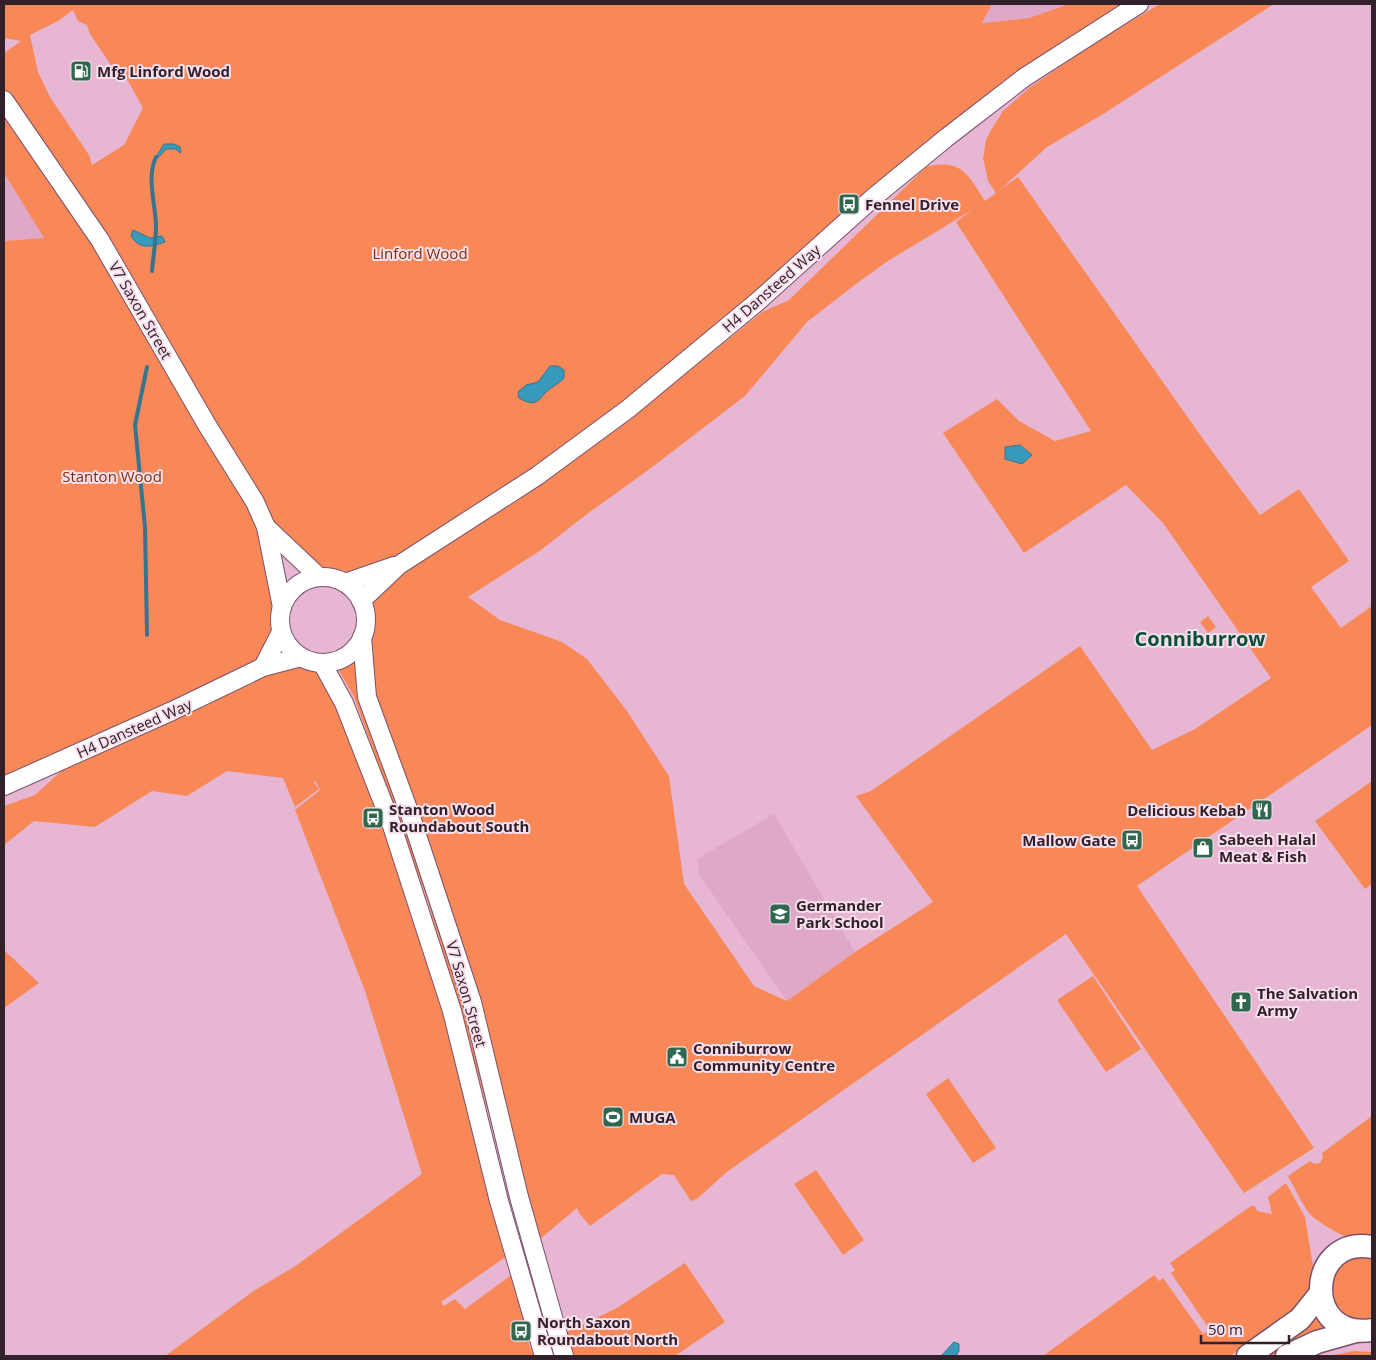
<svg xmlns="http://www.w3.org/2000/svg" width="1376" height="1360" font-family="'Open Sans',sans-serif">
  <style>
    .built { fill: #dfa8c8 }
    .green { fill: #f98858; fill-rule: evenodd }
    .water { fill: #389aba; stroke: #36758f }
    .lines { fill: none; stroke-linecap: round; stroke-linejoin: round }
    .stream { stroke: #36758f; stroke-width: 4 }
    .tertiary-casing { stroke: #7b516a; stroke-width: 20 }
    .primary-casing { stroke: #7b516a; stroke-width: 25 }
    .tertiary { stroke: #fff; stroke-width: 18 }
    .primary { stroke: #fff; stroke-width: 22 }
    .labels { text-anchor: middle; dominant-baseline: central; stroke-width: 4; stroke-linejoin: round; paint-order: stroke }
    .poi-label { font-size: 15px; font-weight: bold; fill: #32202b; stroke: #f8dfed; text-anchor: start }
    .park-label { font-size: 15px; fill: #7c2e04; stroke: #f8dfed }
    .street-label { font-size: 15px; fill: #32202b; stroke: #f8dfed }
    .district-label { font-size: 20px; font-weight: bold; fill: #065037; stroke: #f8dfed }
  </style>
  <rect width="100%" height="100%" fill="#e6b6d2"/>
  <g class="built">
    <path d="M992,4h77l-40,14 -47,5z"/>
    <path d="M4,173l40,65 -40,3z"/>
    <path d="M774,814l81,138 -68,49 -87,-125 -3,-17z"/>
  </g>
  <g class="green">
    <path d="M4,4h988l-10,19 47,-5 40,-14h72l-129,82 -345,291 6,7 89,-72 27,-12 137,-133c36,-9 42,8 59,34l11,-8 -8,-12 -5,-23 3,-18 5,-10 12,-19 26,-23 66,-45 65,-39h114l-174,112 -53,31 -46,42 17,-12 188,266 54,72 39,-26 50,72 -38,26 30,41 31,-22v119l-235,161 177,262 -70,45 -178,-259 -338,237 -30,27 -7,3 -17,-26 -12,-1 -72,52 -11,-13 -2,-5 -44,37 -38,-147 -111,-358 -22,-103c3,-13 4,-23 -1,-36l37,-36 -53,18 -14,-5 -12,-1 -52,-50 15,80 -2,14 1,11 -18,35 38,-10 10,4 11,2 69,160 123,428 -73,51 3,4 11,-7 10,10 53,-39c3,9 7,19 8,28 3,23 -5,36 9,58h-370l90,-66 39,-23 128,-93 -57,-183 -70,-181 25,-20 -4,-8 -3,-1 6,8 -24,18 -12,-29 -56,-7 -40,25 -35,-5 -57,36 -61,-6 -30,24v-39l31,-11 47,-43 -78,35v-546l40,-3 -40,-65v-120l17,-12 -17,-3zM73,10l5,11 9,4 3,9 25,37 12,8 16,29 -19,37 -32,20 -3,-10 -39,-58 -12,-25 -8,-37 28,-14zM972,210l-16,12 135,209 -36,10 -36,-20 -22,-22 -54,34 81,120 102,-68 37,38 108,155 -76,51 -43,21 -72,-104 -209,145 -15,5 77,106 -78,50 -68,49 -33,-15 -70,-102 -15,-108 -42,-65 -40,-52 -25,-17 -62,-22 -32,-23 73,-47 46,-36 60,-43 98,-75 62,-74 49,-38 32,-23z"/>
    <path d="M1208,616l8,11 -8,6 -8,-11z"/>
    <path d="M356,658l112,355 46,196 -52,-195 -36,-118 -72,-199 -16,-28z"/>
    <path d="M1372,781v103l-7,5 -50,-68z"/>
    <path d="M4,950l35,33 -35,25z"/>
    <path d="M1093,976l48,73 -35,23 -49,-72z"/>
    <path d="M948,1078l48,70 -23,15 -47,-69z"/>
    <path d="M1372,1116v131c-13,-2 -54,-23 -62,-33 -9,-11 -15,-26 -22,-38l22,-15 4,3 6,-1 3,-6 -1,-4z"/>
    <path d="M816,1170l48,70 -21,15 -49,-71z"/>
    <path d="M1286,1183l19,34 8,49 -2,20 -10,20 -29,22 -42,28h-187l111,-81 5,6 4,-3 40,56 7,-4 -39,-57 4,-3 -5,-7 81,-57h4l2,5 15,3 -4,-17z"/>
    <path d="M1358,1256l14,2v61c-7,0 -17,2 -23,-1 -18,-8 -25,-36 -12,-51 5,-5 14,-8 21,-11z"/>
    <path d="M685,1263l40,59 -50,34h-111l-7,-19 60,-29z"/>
    <path d="M1317,1315l10,15 -44,21 -9,5h-12z"/>
    <path d="M1354,1351l18,1v4h-45z"/>
  </g>
  <g class="water">
    <path d="M164,144h10l6,3 1,5 -1,1 -4,-4h-10l-8,9 -2,-1z"/>
    <path d="M133,230l17,8 12,-2 3,6c-14,5 -26,8 -34,-6z"/>
    <path d="M550,366h8l6,4v8c-4,5 -8,6 -13,10 -12,8 -12,22 -32,10l-1,-6 8,-7 12,-3z"/>
    <path d="M1020,445l12,10 -10,9 -17,-5v-12z"/>
    <path d="M954,1342l5,2v7l-3,5h-15z"/>
  </g>
  <g class="lines">
    <g class="stream">
      <path d="M152,271c1,-14 4,-29 4,-44 0,-22 -10,-49 0,-70"/>
      <path d="M147,367l-12,58 10,102 2,108"/>
    </g>
    <g class="tertiary-casing">
      <g id="tertiary">
        <path d="M4,100l96,140 107,185 48,77 11,25 16,80"/>
        <path d="M266,527l53,50"/>
        <circle cx="323" cy="620" r="43"/>
        <path d="M345,583l49,-17"/>
        <path d="M361,601l38,-36 138,-89 91,-67 129,-107 117,-105 72,-59 79,-61 114,-73"/>
        <path d="M362,637l5,60 44,120 61,185 47,195 45,159"/>
        <path d="M322,663l22,40 47,120 61,188 47,190 45,155"/>
        <path d="M263,667l18,-35"/>
        <path d="M4,786l168,-75 91,-44 38,-10"/>
      </g>
    </g>
    <g class="primary-casing">
      <g id="primary">
        <path d="M1372,1247c-66,-12 -70,94 0,83"/>
        <path d="M1248,1356l52,-37 20,-25"/>
        <path d="M1287,1356l30,-14 39,-11"/>
      </g>
    </g>
    <use href="#tertiary" class="tertiary"/>
    <use href="#primary" class="primary"/>
  </g>
  <defs>
    <g id="fuel-square" transform="scale(1.125)"><rect x="-9" y="-9" width="18" height="18" rx="4" fill="#30684f" stroke="#f8dfed"/><path d="M-5.5-6h7V0h2V4h1.3V-2.5L3-4.5l.8-.8L6-3V5H2.5V1h-1V6h-7ZM-4.2-4.7v3.2H.2V-4.7Z" fill="#fff"/></g>
    <g id="bus-square" transform="scale(1.125)"><rect x="-9" y="-9" width="18" height="18" rx="4" fill="#30684f" stroke="#f8dfed"/><path d="M-5-6H5V4H4V6H2V4H-2V6H-4V4H-5ZM-3.5-4V0h7V-4ZM-3.5 1.2v1.5H-2V1.2ZM2 1.2v1.5H3.5V1.2Z" fill="#fff"/></g>
    <g id="restaurant-square" transform="scale(1.125)"><rect x="-9" y="-9" width="18" height="18" rx="4" fill="#30684f" stroke="#f8dfed"/><path d="M-5-6h1v4h1v-4h1v4h1v-4h1v5L-1.5 .5V6h-2V.5L-5-1ZM5-6V6H3V1.5H1.5Q1.5-4 5-6Z" fill="#fff"/></g>
    <g id="shop-square" transform="scale(1.125)"><rect x="-9" y="-9" width="18" height="18" rx="4" fill="#30684f" stroke="#f8dfed"/><path d="M-5-2.5h2.3a2.7 3.5 0 0 1 5.4 0H5L5.5 6h-11ZM-1.5-2.5h3a1.5 2.3 0 0 0-3 0Z" fill="#fff"/></g>
    <g id="school-square" transform="scale(1.125)"><rect x="-9" y="-9" width="18" height="18" rx="4" fill="#30684f" stroke="#f8dfed"/><path d="M0-5L7-2L0 1L-7-2ZM-4 1L0 2.5L4 1V4Q0 6-4 4Z" fill="#fff"/></g>
    <g id="church-square" transform="scale(1.125)"><rect x="-9" y="-9" width="18" height="18" rx="4" fill="#30684f" stroke="#f8dfed"/><path d="M-1.2-6h2.4v3.5h3.3v2.4h-3.3V6h-2.4V-.1h-3.3v-2.4h3.3Z" fill="#fff"/></g>
    <g id="civic-square" transform="scale(1.125)"><rect x="-9" y="-9" width="18" height="18" rx="4" fill="#30684f" stroke="#f8dfed"/><path d="M-.6-6.5H3V-4.5H.6V-3L4-1V1h2V6H-6V1h2V-1L-.6-3ZM-1.2 2.5V6h2.4V2.5Z" fill="#fff"/></g>
    <g id="stadium-square" transform="scale(1.125)"><rect x="-9" y="-9" width="18" height="18" rx="4" fill="#30684f" stroke="#f8dfed"/><path d="M0-5a6.5 5 0 1 0 0 10a6.5 5 0 1 0 0-10ZM-3.5-1.8h7v3.6h-7Z" fill="#fff"/></g>
  </defs>
  <g fill-rule="evenodd">
    <use href="#fuel-square" x="81" y="71"/>
    <use href="#bus-square" x="849" y="204"/>
    <use href="#restaurant-square" x="1262" y="810"/>
    <use href="#bus-square" x="373" y="818"/>
    <use href="#bus-square" x="1132" y="840"/>
    <use href="#shop-square" x="1203" y="848"/>
    <use href="#school-square" x="780" y="914"/>
    <use href="#church-square" x="1241" y="1002"/>
    <use href="#civic-square" x="677" y="1057"/>
    <use href="#stadium-square" x="613" y="1117"/>
    <use href="#bus-square" x="521" y="1331"/>
  </g>
  <g class="labels">
    <g class="poi-label">
      <text x="97" y="71">Mfg Linford Wood</text>
      <text x="865" y="204">Fennel Drive</text>
      <text x="389" y="809">Stanton Wood<tspan x="389" dy="17">Roundabout South</tspan></text>
      <text x="1246" y="810" text-anchor="end">Delicious Kebab</text>
      <text x="1219" y="839">Sabeeh Halal<tspan x="1219" dy="17">Meat &amp; Fish</tspan></text>
      <text x="1116" y="840" text-anchor="end">Mallow Gate</text>
      <text x="796" y="905">Germander<tspan x="796" dy="17">Park School</tspan></text>
      <text x="1257" y="993">The Salvation<tspan x="1257" dy="17">Army</tspan></text>
      <text x="693" y="1048">Conniburrow<tspan x="693" dy="17">Community Centre</tspan></text>
      <text x="629" y="1117">MUGA</text>
      <text x="537" y="1322">North Saxon<tspan x="537" dy="17">Roundabout North</tspan></text>
    </g>
    <g class="park-label">
      <text x="420" y="253">Linford Wood</text>
      <text x="112" y="476">Stanton Wood</text>
    </g>
    <g class="street-label">
      <text transform="translate(771 288) rotate(-41)">H4 Dansteed Way</text>
      <text transform="translate(141 310) rotate(60)">V7 Saxon Street</text>
      <text transform="translate(134 728) rotate(-24)">H4 Dansteed Way</text>
      <text transform="translate(467 994) rotate(74)">V7 Saxon Street</text>
    </g>
    <g class="district-label">
      <text x="1200" y="638">Conniburrow</text>
    </g>
  </g>
  <rect width="1376" height="1360" fill="none" stroke="#32202b" stroke-width="10"/>
  <path d="M1201 1335v8h88v-8" fill="none" stroke="#32202b" stroke-width="2.5"/>
  <text x="1208" y="1335" font-size="15" fill="#32202b" stroke="#f8dfed" stroke-width="4" paint-order="stroke">50 m</text>
</svg>
